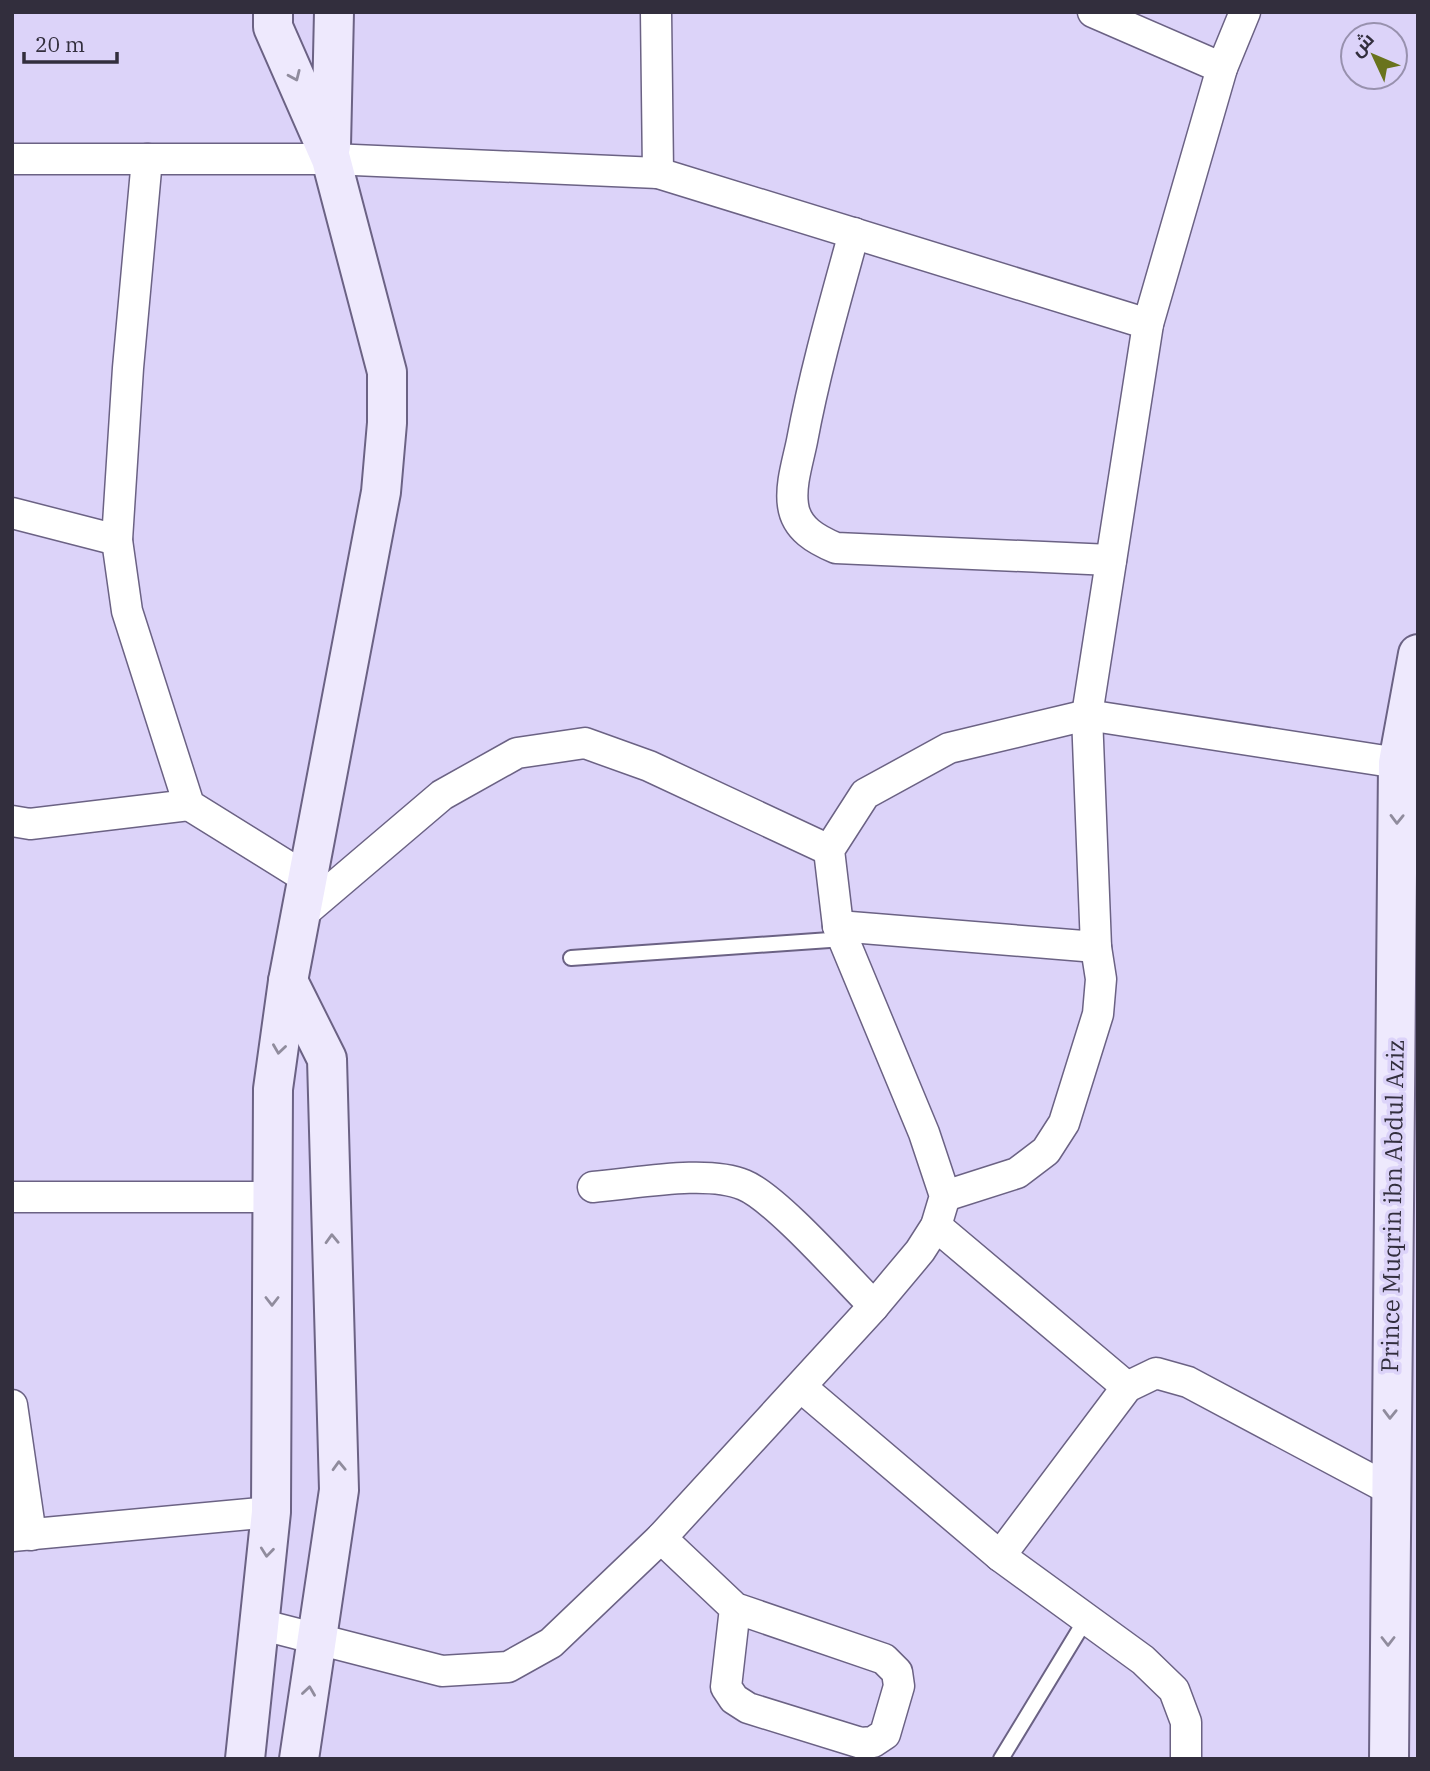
<svg xmlns="http://www.w3.org/2000/svg" width="1430" height="1771" font-family="'IBM Plex Serif',Cairo,serif">
  <style>
    .lines { fill: none; stroke-linecap: round; stroke-linejoin: round }
    .lane-casing { stroke: #6b6284; stroke-width: 18 }
    .street-casing { stroke: #6b6284; stroke-width: 33 }
    .secondary-casing { stroke: #6b6284; stroke-width: 42 }
    .lane { stroke: #fff; stroke-width: 14 }
    .street { stroke: #fff; stroke-width: 30 }
    .secondary { stroke: #eee9fd; stroke-width: 38 }
    .oneway { stroke: #908c9d }
    .labels { text-anchor: middle; dominant-baseline: central; stroke-width: 7; stroke-linejoin: round; paint-order: stroke }
    .street-label { font-size: 24px; fill: #322e3d; stroke: #dcd3f9 }
  </style>
  <rect width="100%" height="100%" fill="#dcd3f9"/>
  <g class="lines">
    <g class="lane-casing">
      <g id="lane">
        <path d="M571,958l273,-19"/>
        <path d="M1001,1759l85,-140"/>
      </g>
    </g>
    <g class="street-casing">
      <g id="street">
        <path d="M656,12l2,161"/>
        <path d="M1093,12l129,56"/>
        <path d="M12,159h319l327,14 490,151"/>
        <path d="M147,159l-19,209 -11,172 10,71 62,194 119,74"/>
        <path d="M854,233c-19,69 -39,138 -52,208 -4,20 -12,44 -9,64 3,24 24,35 43,43l275,12"/>
        <path d="M12,513l105,27"/>
        <path d="M12,821l18,3 159,-19"/>
        <path d="M301,915l141,-120 75,-42 68,-10 64,23 180,84"/>
        <path d="M838,926l258,21 -9,-232 61,-391 74,-256 23,-56"/>
        <path d="M593,1187c41,-3 113,-18 151,-2 32,13 102,93 130,121"/>
        <path d="M945,1196l72,-23 29,-22 18,-28 34,-109 3,-35 -5,-32"/>
        <path d="M12,1197h261"/>
        <path d="M936,1226l191,161"/>
        <path d="M801,1387l199,169 143,104 31,30 12,32v37"/>
        <path d="M12,1405l19,130"/>
        <path d="M12,1536l259,-24"/>
        <path d="M661,1538l74,70 149,51 13,13 2,14 -14,48 -12,8 -12,1 -113,-35 -14,-9 -8,-12 9,-79"/>
        <path d="M1000,1556l127,-169 29,-14 32,9 201,107"/>
        <path d="M259,1624l183,47 66,-4 43,-24 110,-105 213,-232 46,-55 16,-25 9,-30 -21,-63 -86,-207 -9,-76 36,-56 84,-46 138,-33 311,48"/>
      </g>
    </g>
    <g class="secondary-casing">
      <g id="secondary">
        <path d="M331,146l3,-134"/>
        <path d="M288,981l39,78 12,431 -40,269"/>
        <path d="M245,1759l26,-247 2,-423 15,-108 93,-489 6,-69v-51l-56,-213 -58,-132v-15"/>
        <path d="M1389,1759l9,-996 20,-109"/>
      </g>
    </g>
    <use href="#lane" class="lane"/>
    <use href="#street" class="street"/>
    <use href="#secondary" class="secondary"/>
  </g>
  <defs><path id="oneway-chevron" d="M-2-3.5L2.5 0L-2 3.5" fill="none" stroke-width="1.6" stroke-linecap="round" stroke-linejoin="round" transform="scale(1.75)"/></defs>
  <g class="oneway">
    <use href="#oneway-chevron" transform="translate(295 76) rotate(66)"/>
    <use href="#oneway-chevron" transform="translate(1397 819) rotate(91)"/>
    <use href="#oneway-chevron" transform="translate(279 1049) rotate(98)"/>
    <use href="#oneway-chevron" transform="translate(332 1239) rotate(-92)"/>
    <use href="#oneway-chevron" transform="translate(272 1301) rotate(90)"/>
    <use href="#oneway-chevron" transform="translate(1390 1414) rotate(91)"/>
    <use href="#oneway-chevron" transform="translate(339 1466) rotate(-92)"/>
    <use href="#oneway-chevron" transform="translate(267 1552) rotate(96)"/>
    <use href="#oneway-chevron" transform="translate(1388 1641) rotate(90)"/>
    <use href="#oneway-chevron" transform="translate(309 1691) rotate(-82)"/>
  </g>
  <g class="labels">
    <g class="street-label">
      <text transform="translate(1392 1206) rotate(-89)">Prince Muqrin ibn Abdul Aziz</text>
    </g>
  </g>
  <rect width="1430" height="1771" fill="none" stroke="#322e3d" stroke-width="28"/>
  <g transform="translate(1374 56) rotate(314)"><circle r="33" fill="#dcd3f9" stroke="#9891ae" stroke-width="2"/>
  <path d="M0-5L12 26L0 18L-12 26Z" fill="#69731d"/>
  <text y="-10" font-size="19" font-weight="bold" text-anchor="middle" fill="#322e3d">ش</text>
  </g>
  <path d="M24 52v10h93v-10" fill="none" stroke="#322e3d" stroke-width="3.5"/>
  <text x="35" y="52" font-size="21" fill="#322e3d" stroke="#dcd3f9" stroke-width="5" paint-order="stroke">20 m</text>
</svg>
